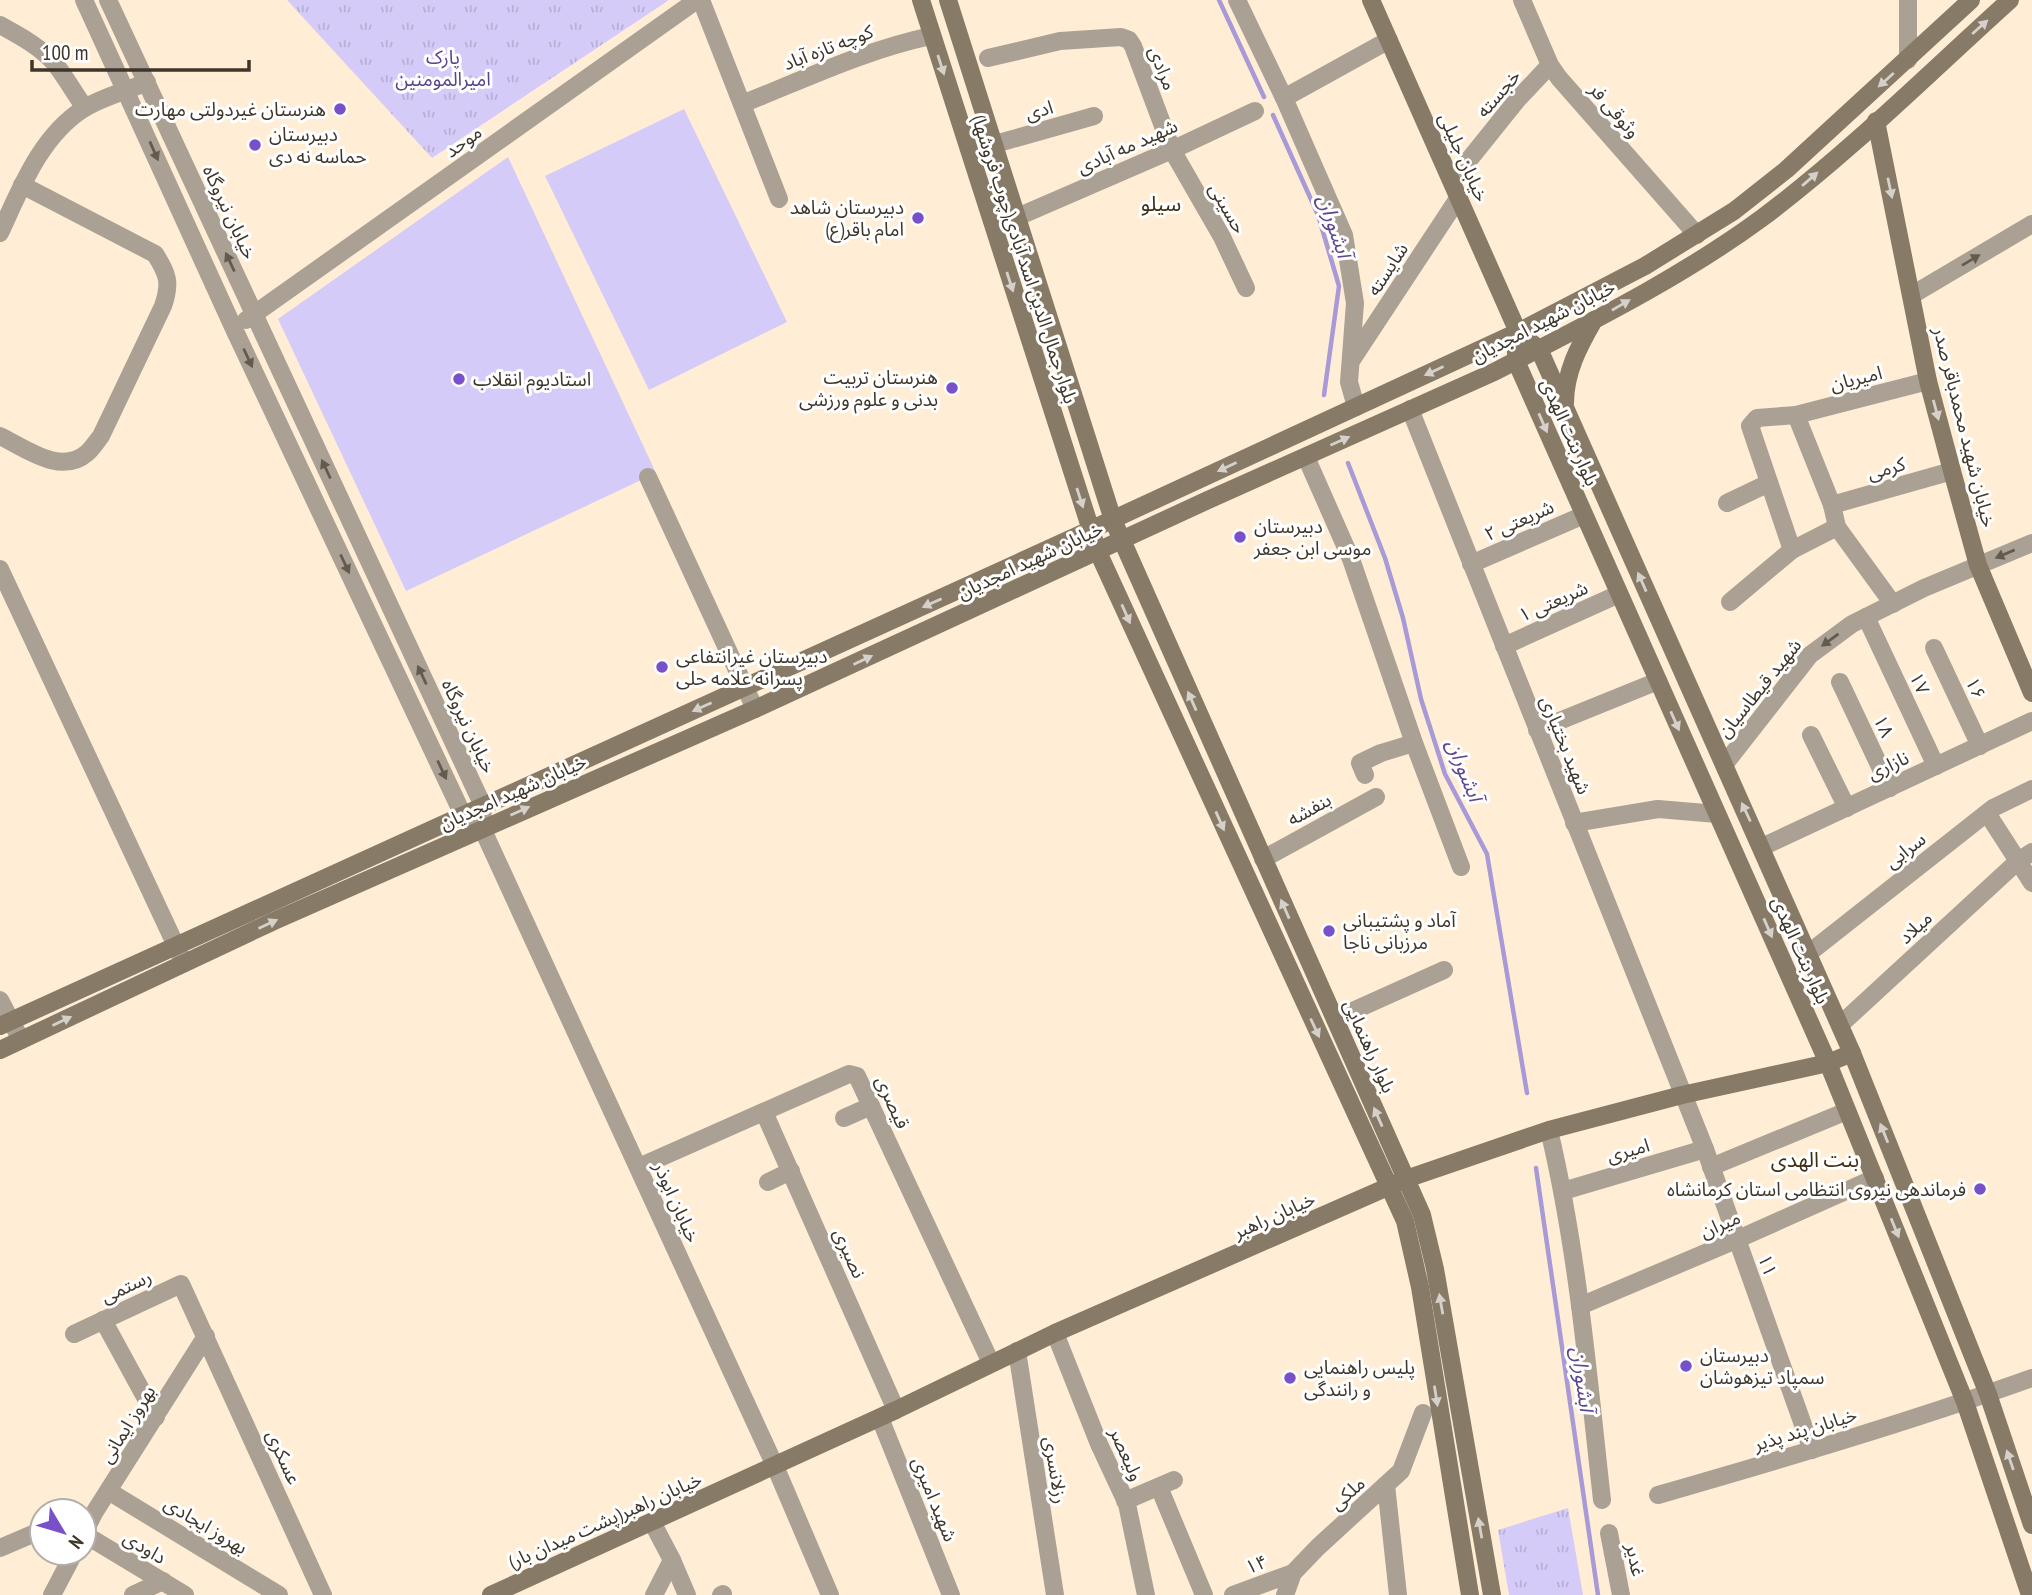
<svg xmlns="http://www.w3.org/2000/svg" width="2032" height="1595" font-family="'PT Sans Narrow','Noto Sans Arabic',sans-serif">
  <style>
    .park { fill: url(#park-tufts) }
    .pitch { fill: #d5cbf8 }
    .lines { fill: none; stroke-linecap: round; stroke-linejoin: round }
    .stream { stroke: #a899d7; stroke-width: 4.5 }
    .minor { stroke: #aaa194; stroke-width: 18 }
    .tertiary { stroke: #aaa194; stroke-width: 18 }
    .secondary { stroke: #877b68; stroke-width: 18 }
    .oneway { fill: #d5d1ca }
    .oneway2 { fill: #645b4f }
    .poi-dot { fill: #7850c9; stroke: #fff; stroke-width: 2.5 }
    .labels { text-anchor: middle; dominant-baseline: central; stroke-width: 6; stroke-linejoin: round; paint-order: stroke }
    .street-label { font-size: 19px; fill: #3e362a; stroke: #fff }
    .park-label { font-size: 19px; fill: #59428e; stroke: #fff }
    .poi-label { font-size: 19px; fill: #3e362a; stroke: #fff; text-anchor: start }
    .neighbourhood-label { font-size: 21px; fill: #3f2f15; stroke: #fff }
    .water-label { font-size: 21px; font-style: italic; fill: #5d4793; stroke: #fff }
  </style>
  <defs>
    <pattern id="park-tufts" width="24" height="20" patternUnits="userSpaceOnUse" patternTransform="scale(1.75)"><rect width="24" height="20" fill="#d5cbf8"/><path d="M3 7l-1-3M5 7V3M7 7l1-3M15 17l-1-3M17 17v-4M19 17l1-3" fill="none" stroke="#b8afd5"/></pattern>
  </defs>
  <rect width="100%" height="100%" fill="#ffeed5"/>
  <g class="park">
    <path d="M287,0h382l-237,158z"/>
    <path d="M1568,1508l15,87h-74l-11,-65z"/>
  </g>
  <g class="pitch">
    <path d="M684,109l103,213 -138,68 -104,-214z"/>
    <path d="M508,157l148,316 -250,118 -128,-272z"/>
  </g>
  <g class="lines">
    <g class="stream">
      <path d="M1219,0l45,97"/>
      <path d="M1273,115l45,100 21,71 -15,109"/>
      <path d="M1348,463l37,95 18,60 18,81 24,75 42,80 40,239"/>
      <path d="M1536,1168l62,427"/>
    </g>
    <g class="minor">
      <path d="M701,0l78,199"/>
      <path d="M1237,0l47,98 60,137 11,68 -6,79 7,25"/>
      <path d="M1522,0l28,65 9,13 138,157"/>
      <path d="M0,25c20,11 41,22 56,40 10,13 19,29 29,43"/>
      <path d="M988,58l72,-17 61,-4 8,3 4,6 39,104 50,87 24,51"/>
      <path d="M1284,98l105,-58"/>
      <path d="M742,104c63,-25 123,-54 189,-68"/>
      <path d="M995,144l99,-28"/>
      <path d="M1452,181l65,-81 33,-35"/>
      <path d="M1015,218l157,-68 83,-39"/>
      <path d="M0,233c21,-45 40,-96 83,-124 19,-12 44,-18 64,-27"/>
      <path d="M1912,295l120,-71"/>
      <path d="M1351,361l108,-164"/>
      <path d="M1410,409l295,740 107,301"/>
      <path d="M1796,415l36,90 5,22 56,77"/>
      <path d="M0,436c25,12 61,40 87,17 5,-4 10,-12 14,-17l62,-130c8,-23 5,-32 -8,-52l-133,-69"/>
      <path d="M1306,457l45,102 63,184 47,124"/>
      <path d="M648,477l107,232"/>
      <path d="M1727,503l42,-20"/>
      <path d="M1832,505l120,-34"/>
      <path d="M1792,550l-42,-124 7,-8 39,-3 132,-34"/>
      <path d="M1471,564l113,-49"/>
      <path d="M0,569l184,394"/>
      <path d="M1730,602l62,-52 45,-23"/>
      <path d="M1866,617l70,149"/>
      <path d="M1504,646l115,-52"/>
      <path d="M1934,648l46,98"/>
      <path d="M1840,682l50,106"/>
      <path d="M1537,730l121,-49"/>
      <path d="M1811,735l36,73"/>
      <path d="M1365,775l-5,-12 21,-10 33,-10"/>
      <path d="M1987,813l45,70"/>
      <path d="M1574,823l84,-14 59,5"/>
      <path d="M1762,847l270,-126"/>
      <path d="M1263,859l113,-62"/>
      <path d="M1809,953l184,-145 39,-19"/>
      <path d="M0,1000l21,40"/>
      <path d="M1335,1019l109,-49"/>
      <path d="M1840,1025l178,-164 14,-9"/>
      <path d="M764,1112l132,298"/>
      <path d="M844,1118l27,-12"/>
      <path d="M1549,1130c29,122 39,246 53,370"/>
      <path d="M639,1167l210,-93 8,2 134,287"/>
      <path d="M1711,1167l136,-56"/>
      <path d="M768,1182l23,-11"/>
      <path d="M1563,1191l142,-42"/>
      <path d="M1580,1306l156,-66 139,-62"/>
      <path d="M103,1320l53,97"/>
      <path d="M1055,1333l44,111 28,60 19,91"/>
      <path d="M74,1334l107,-50 142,311"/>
      <path d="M1017,1351l38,244"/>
      <path d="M880,1418l71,177"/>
      <path d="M1386,1485l12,110"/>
      <path d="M1159,1487l45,108"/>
      <path d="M110,1492l169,103"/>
      <path d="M1125,1501l49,-21"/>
      <path d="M652,1522l20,38 -18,35"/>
      <path d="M84,1533l10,-20 112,-177"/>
      <path d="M84,1534l101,61"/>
      <path d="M0,1548l42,-18"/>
      <path d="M672,1560l15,35"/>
      <path d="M52,1595l22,-42"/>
      <path d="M133,1595l30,-14"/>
      <path d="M721,1595l2,-1"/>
      <path d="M1233,1595l60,-22"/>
      <path d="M1285,1595l8,-22 25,-26 83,-76 22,-58"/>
    </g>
    <g class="tertiary">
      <path d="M84,0l150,329 229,486 13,9"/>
      <path d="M108,0l375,806 -1,22 293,638 55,129"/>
      <path d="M1908,0v60"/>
      <path d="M246,320l451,-320"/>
      <path d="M1724,765l86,-110 42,-31 72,-36 108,-45"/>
      <path d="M1658,1495c125,-36 251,-73 374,-117"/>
      <path d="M1609,1533l12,62"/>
    </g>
    <g class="secondary">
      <path d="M921,0l177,552 307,669 15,66 50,308"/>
      <path d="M948,0l165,520 309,695 13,54 57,326"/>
      <path d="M1371,0l147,332 21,17 313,704 136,341 44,131"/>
      <path d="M1876,121l52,260 24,90 26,94 54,128"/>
      <path d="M1516,351v10l312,702 137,339 65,193"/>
      <path d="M1565,403c0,-31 14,-57 29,-83"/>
      <path d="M0,1026l1090,-496 428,-198 127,-66 89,-55 52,-41 185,-170"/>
      <path d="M0,1050l274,-129 481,-212 453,-209 286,-128c91,-47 185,-93 268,-154 87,-65 167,-145 248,-218"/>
      <path d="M491,1595l405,-185 159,-77 351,-154 143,-49 133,-35 146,-32 24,-10"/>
    </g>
  </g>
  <defs><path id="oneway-solid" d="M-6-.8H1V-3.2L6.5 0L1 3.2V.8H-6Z" transform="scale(1.75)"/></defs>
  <g class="oneway">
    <use href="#oneway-solid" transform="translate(1980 27) rotate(-42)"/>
    <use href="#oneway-solid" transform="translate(941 65) rotate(72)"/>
    <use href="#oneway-solid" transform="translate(1886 80) rotate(138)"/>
    <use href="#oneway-solid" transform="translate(1810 179) rotate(-41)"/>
    <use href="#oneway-solid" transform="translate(1890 188) rotate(78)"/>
    <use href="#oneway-solid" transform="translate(1010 282) rotate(72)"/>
    <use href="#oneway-solid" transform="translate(1621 305) rotate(-30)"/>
    <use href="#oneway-solid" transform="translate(1434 371) rotate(155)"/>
    <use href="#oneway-solid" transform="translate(1936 410) rotate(75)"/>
    <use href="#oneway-solid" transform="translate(1543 423) rotate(66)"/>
    <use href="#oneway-solid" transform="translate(1340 441) rotate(-24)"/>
    <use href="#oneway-solid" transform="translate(1227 467) rotate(155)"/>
    <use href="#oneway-solid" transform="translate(1080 498) rotate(72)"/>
    <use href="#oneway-solid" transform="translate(1642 582) rotate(-114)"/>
    <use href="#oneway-solid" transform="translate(932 603) rotate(156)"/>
    <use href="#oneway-solid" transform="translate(1126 614) rotate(66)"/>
    <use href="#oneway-solid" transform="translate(863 660) rotate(-25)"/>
    <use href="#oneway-solid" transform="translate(1192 701) rotate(-114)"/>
    <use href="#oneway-solid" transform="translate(702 707) rotate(156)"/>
    <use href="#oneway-solid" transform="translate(1675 721) rotate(66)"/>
    <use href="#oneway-solid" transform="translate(520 811) rotate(-24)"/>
    <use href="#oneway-solid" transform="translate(1746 812) rotate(-115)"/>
    <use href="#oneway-solid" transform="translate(1220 821) rotate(66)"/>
    <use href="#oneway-solid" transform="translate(1285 909) rotate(-114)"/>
    <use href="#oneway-solid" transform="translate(268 924) rotate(-25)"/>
    <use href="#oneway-solid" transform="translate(1768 928) rotate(66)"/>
    <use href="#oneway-solid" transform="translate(62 1021) rotate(-25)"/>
    <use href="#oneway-solid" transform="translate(1315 1028) rotate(65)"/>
    <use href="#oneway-solid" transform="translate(1378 1117) rotate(-114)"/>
    <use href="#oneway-solid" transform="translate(1884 1133) rotate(-112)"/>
    <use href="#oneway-solid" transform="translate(1895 1228) rotate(68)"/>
    <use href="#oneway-solid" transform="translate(1441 1304) rotate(-100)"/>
    <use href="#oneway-solid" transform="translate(1436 1396) rotate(81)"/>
    <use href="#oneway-solid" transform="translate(2010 1460) rotate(-109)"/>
    <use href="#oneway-solid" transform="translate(1480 1528) rotate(-100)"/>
  </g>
  <g class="oneway2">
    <use href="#oneway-solid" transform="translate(154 151) rotate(66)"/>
    <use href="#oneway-solid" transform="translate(1971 260) rotate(-31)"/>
    <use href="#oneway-solid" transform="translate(230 262) rotate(-115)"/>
    <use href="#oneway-solid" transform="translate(248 358) rotate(65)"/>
    <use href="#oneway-solid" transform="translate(326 469) rotate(-115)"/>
    <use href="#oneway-solid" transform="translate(2005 554) rotate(157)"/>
    <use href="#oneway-solid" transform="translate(345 564) rotate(65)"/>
    <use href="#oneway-solid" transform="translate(1830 640) rotate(144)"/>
    <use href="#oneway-solid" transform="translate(422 675) rotate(-115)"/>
    <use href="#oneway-solid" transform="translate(442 770) rotate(65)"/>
  </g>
  <g class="poi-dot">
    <circle cx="340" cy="109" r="7"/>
    <circle cx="255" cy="145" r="7"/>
    <circle cx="918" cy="218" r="7"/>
    <circle cx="459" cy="379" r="7"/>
    <circle cx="952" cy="388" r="7"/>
    <circle cx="1240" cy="537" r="7"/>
    <circle cx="662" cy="667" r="7"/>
    <circle cx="1329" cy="931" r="7"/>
    <circle cx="1980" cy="1189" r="7"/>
    <circle cx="1686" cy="1366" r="7"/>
    <circle cx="1290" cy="1378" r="7"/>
  </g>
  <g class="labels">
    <g class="street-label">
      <text transform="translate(828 47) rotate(-21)">کوچه تازه آباد</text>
      <text transform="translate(1163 68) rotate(69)">مرادی</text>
      <text transform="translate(1498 93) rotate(-49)">خجسته</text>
      <text transform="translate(1039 110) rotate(-16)">ادی</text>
      <text transform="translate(1615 110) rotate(49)">وثوقی فر</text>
      <text transform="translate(463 141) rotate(-36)">موحد</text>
      <text transform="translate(1127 146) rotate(-24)">شهید مه آبادی</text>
      <text transform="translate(1464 157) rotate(66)">خیابان جلیلی</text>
      <text transform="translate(1228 208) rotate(60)">حسینی</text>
      <text transform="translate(230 212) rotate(65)">خیابان نیروگاه</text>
      <text transform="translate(1025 259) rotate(72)">بلوار جمال الدین اسد آبادی(چوب فروشها)</text>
      <text transform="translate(1387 269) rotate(-57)">شایسته</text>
      <text transform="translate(1543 321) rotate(-27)">خیابان شهید امجدیان</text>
      <text transform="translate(1856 378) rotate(-14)">امیریان</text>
      <text transform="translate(1965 427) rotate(76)">خیابان شهید محمدباقر صدر</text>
      <text transform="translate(1570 432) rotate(66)">بلوار بنت الهدی</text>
      <text transform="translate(1886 468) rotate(-16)">کرمی</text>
      <text transform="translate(1519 520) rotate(-24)">شریعتی ۲</text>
      <text transform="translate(1030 560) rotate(-25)">خیابان شهید امجدیان</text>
      <text transform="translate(1553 601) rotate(-24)">شریعتی ۱</text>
      <text transform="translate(1920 683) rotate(65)">۱۷</text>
      <text transform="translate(1759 688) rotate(-51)">شهید قیطاسیان</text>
      <text transform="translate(1976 688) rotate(65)">۱۶</text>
      <text transform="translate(469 726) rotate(65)">خیابان نیروگاه</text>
      <text transform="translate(1884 726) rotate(65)">۱۸</text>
      <text transform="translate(1566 745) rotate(68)">شهید بختیاری</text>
      <text transform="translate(1888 765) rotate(-25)">نازاری</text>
      <text transform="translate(513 792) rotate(-24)">خیابان شهید امجدیان</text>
      <text transform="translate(1309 809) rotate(-29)">بنفشه</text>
      <text transform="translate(1905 850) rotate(-38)">سرابی</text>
      <text transform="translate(1915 927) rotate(-43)">میلاد</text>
      <text transform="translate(1801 950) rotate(66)">بلوار بنت الهدی</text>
      <text transform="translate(1370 1046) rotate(66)">بلوار راهنمایی</text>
      <text transform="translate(893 1102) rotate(66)">قیصری</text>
      <text transform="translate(1628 1150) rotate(-16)">امیری</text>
      <text transform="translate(677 1202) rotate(66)">خیابان ابوذر</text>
      <text transform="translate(1274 1215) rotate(-24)">خیابان راهبر</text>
      <text transform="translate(1720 1224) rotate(-23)">میران</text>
      <text transform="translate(850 1253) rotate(66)">نصیری</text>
      <text transform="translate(1768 1265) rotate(70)">۱۱</text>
      <text transform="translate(126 1286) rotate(-25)">رستمی</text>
      <text transform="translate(127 1424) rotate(-58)">بهروز ایمانی</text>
      <text transform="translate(1805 1429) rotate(-17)">خیابان پند پذیر</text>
      <text transform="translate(1127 1454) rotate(66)">ولیعصر</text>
      <text transform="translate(284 1457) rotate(66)">عسکری</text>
      <text transform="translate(1056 1470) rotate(81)">رزلانسری</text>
      <text transform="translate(1347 1493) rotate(-42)">ملکی</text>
      <text transform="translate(935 1499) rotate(68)">شهید امیری</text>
      <text transform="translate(605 1520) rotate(-24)">خیابان راهبر(پشت میدان بار)</text>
      <text transform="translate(206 1525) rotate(31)">بهروز ایجادی</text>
      <text transform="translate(145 1547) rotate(31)">داودی</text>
      <text transform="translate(1636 1560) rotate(79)">غدیر</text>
      <text transform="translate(1256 1564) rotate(-20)">۱۴</text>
    </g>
    <g class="park-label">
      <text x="443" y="57">پارک<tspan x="443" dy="22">امیرالمومنین</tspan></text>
    </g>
    <g class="poi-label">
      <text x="326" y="109" text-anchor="end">هنرستان غیردولتی مهارت</text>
      <text x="269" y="134">دبیرستان<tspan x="269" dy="22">حماسه نه دی</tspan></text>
      <text x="904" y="207" text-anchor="end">دبیرستان شاهد<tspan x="904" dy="22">امام باقر(ع)</tspan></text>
      <text x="938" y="377" text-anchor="end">هنرستان تربیت<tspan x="938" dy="22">بدنی و علوم ورزشی</tspan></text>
      <text x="473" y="379">استادیوم انقلاب</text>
      <text x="1254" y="526">دبیرستان<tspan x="1254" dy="22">موسی ابن جعفر</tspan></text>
      <text x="676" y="656">دبیرستان غیرانتفاعی<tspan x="676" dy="22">پسرانه علامه حلی</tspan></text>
      <text x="1343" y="920">آماد و پشتیبانی<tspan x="1343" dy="22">مرزبانی ناجا</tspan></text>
      <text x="1966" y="1189" text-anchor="end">فرماندهی نیروی انتظامی استان کرمانشاه</text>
      <text x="1700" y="1355">دبیرستان<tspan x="1700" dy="22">سمپاد تیزهوشان</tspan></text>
      <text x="1304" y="1367">پلیس راهنمایی<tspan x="1304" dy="22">و رانندگی</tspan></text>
    </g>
    <g class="neighbourhood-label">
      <text x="1161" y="203">سیلو</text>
      <text x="1815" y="1159">بنت الهدی</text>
    </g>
    <g class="water-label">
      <text transform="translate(1335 226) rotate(71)">آبشوران</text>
      <text transform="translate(1465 770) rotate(68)">آبشوران</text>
      <text transform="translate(1583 1379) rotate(82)">آبشوران</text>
    </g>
  </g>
  <g transform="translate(63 1532) rotate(128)"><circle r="33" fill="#ffffff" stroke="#b2afaa" stroke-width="2"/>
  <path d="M0-5L12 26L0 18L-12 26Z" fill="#7850c9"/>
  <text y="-10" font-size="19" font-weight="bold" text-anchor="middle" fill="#3e362a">N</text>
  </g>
  <path d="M32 60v10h217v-10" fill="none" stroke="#3e362a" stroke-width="3.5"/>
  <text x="42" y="60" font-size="21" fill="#3e362a" stroke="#ffffff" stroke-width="5" paint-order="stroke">100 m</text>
</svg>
